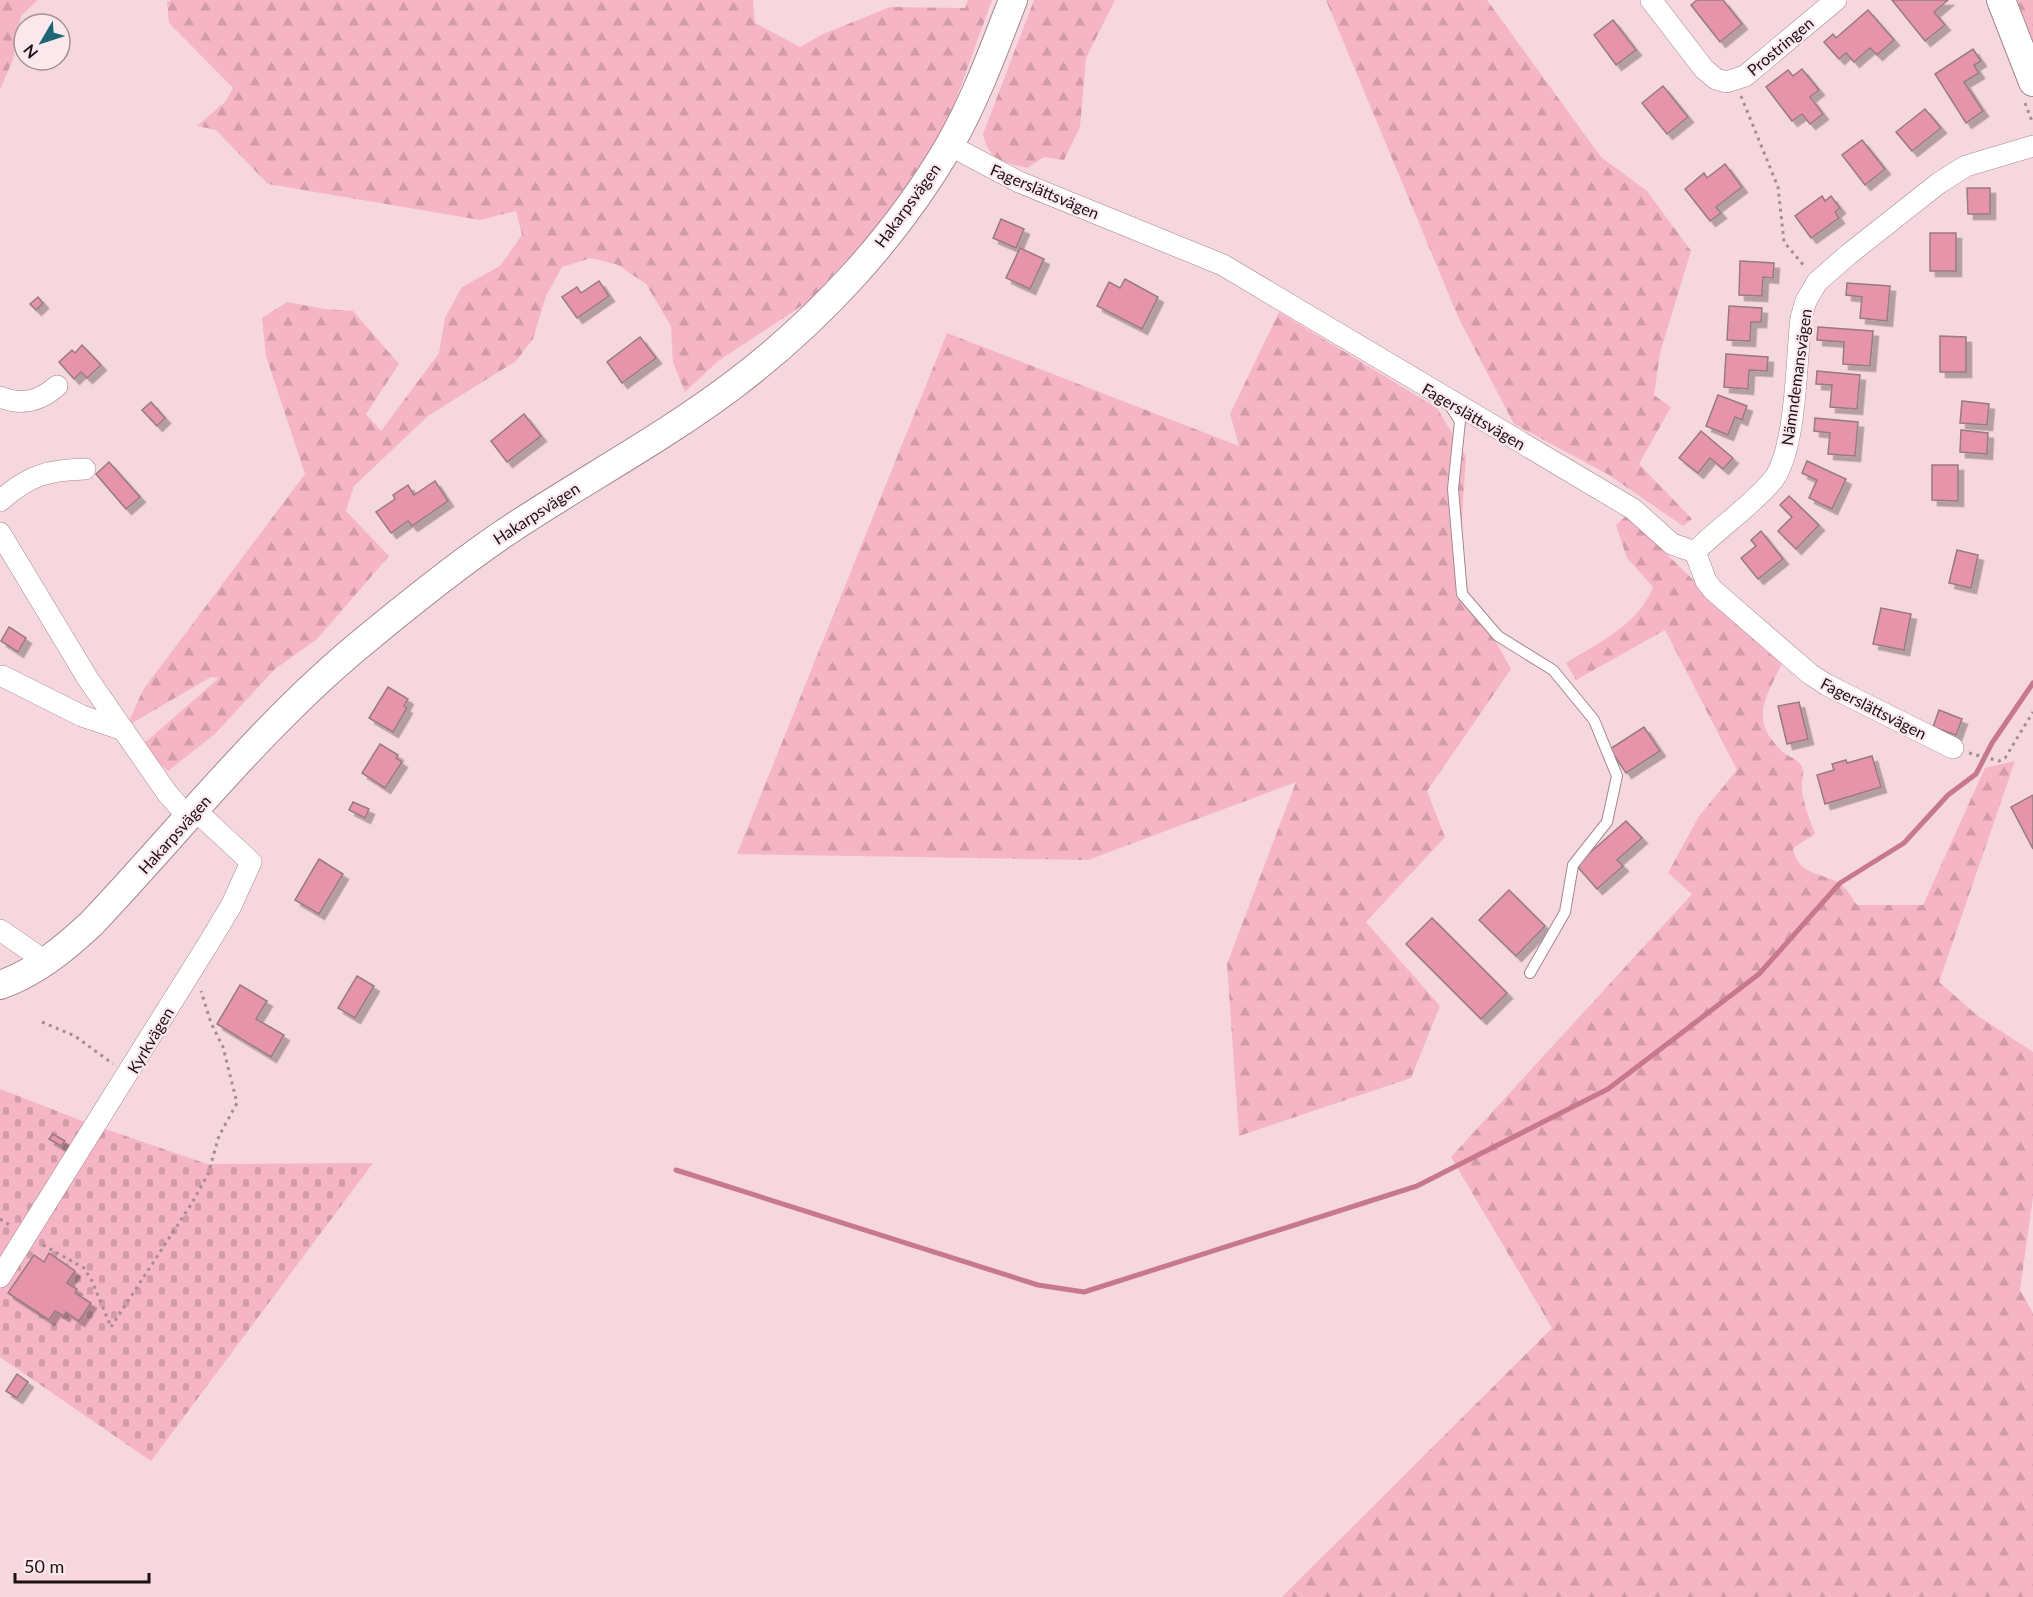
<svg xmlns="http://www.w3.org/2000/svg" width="2033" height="1597" font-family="Lato,sans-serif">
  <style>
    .forest { fill: url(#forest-firs) }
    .cemetery { fill: url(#cemetery-stones) }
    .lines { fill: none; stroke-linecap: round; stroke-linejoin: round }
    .stream { stroke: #c7788d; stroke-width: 5 }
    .building { fill: #e594a9; stroke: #977b82; stroke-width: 1.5; filter: url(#shadow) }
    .lane-casing { stroke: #a5888f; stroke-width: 12 }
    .street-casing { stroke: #a5888f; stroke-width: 22 }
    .secondary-casing { stroke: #a5888f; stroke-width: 30 }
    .path { stroke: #a58d93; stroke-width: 3; stroke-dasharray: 3 4.5; stroke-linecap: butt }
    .lane { stroke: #fff; stroke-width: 10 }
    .street { stroke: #fff; stroke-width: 21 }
    .secondary { stroke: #fff; stroke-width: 28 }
    .labels { text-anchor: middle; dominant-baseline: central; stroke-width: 4.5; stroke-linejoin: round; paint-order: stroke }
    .street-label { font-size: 16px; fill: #1c1114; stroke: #fbe8ec }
  </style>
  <defs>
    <pattern id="forest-firs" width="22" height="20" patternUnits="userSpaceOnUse" patternTransform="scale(1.5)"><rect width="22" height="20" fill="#f6b5c5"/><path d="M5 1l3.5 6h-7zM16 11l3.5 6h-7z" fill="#d29ba8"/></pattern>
    <pattern id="cemetery-stones" width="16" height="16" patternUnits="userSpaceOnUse" patternTransform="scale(1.5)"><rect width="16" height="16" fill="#f6b5c5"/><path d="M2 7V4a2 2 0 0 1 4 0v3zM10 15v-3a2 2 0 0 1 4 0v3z" fill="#d29ba8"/></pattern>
    <filter id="shadow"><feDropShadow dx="5.5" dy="5.5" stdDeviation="0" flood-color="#0004"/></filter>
  </defs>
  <rect width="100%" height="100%" fill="#f6d7de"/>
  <g class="forest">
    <path d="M0,0h38l-17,16 -8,43 -13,31z"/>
    <path d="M171,0h582l2,23 45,24 21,-12 69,-28 75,1 3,-8h24l-47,130 -60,89 -76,82 -92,61 -32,30 -12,-29 -2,-37 -25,-42 -28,-19 -27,-7 -29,9 -16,29 -13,43 -17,22 -88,55 -74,70 -8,25 43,45 -72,83 -42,30 -60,65 -47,37 -28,-24 79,-69 -8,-1 -84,49 16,-36 162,-216 -39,-118 -4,-38 25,-16 38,7 28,2 46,53 -33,50 15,17 58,-78 6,-35 17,-31 38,-21 22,-31 -6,-24 -36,9 -212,-36 -52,-54 -19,-4 29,-25 7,-13 -64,-65 -2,-21z"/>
    <path d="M1034,0h81l-29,58 -6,69 -16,33 -20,-3 -17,11c-24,-6 -38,-7 -44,-34z"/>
    <path d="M1326,0h161l114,157 46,34 44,60 -31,102 -6,42 17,12 -32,57 53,55 -9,7 -74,-51 -95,-51 -55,-105z"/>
    <path d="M2017,0h16v42z"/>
    <path d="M1279,312l158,96 29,49 -8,117 53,95 -84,122 18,46 -79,85 74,84 -29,72 -172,58 -12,-172 69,-182 -208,78 -351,-6 210,-521 292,113 -9,-32z"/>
    <path d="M1627,515l118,116 38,30c-16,36 -36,58 0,91 7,6 18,8 20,18 1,6 -2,13 -1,19 1,15 8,31 13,45l-22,14c4,27 27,24 46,35 7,4 13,15 18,22h66l62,-137 30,-7 -76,221 39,34 55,36v145l-13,93 13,23v284h-751l270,-269 -101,-171 241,-263 -24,-21 31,-57 38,-46 -72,-140 -89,50 -10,-17c32,-20 73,-39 87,-76l-26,-29 -11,-33z"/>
  </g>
  <path class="cemetery" d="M0,1089l85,33 122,42 166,-1 -222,298 -151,-104z"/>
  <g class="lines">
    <path class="stream" d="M676,1170l362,115 46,7 333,-106 191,-97 151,-115 81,-91 64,-40 44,-48 28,-21 16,-31 41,-60"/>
  </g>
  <g class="building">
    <path d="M1697,0h26l19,24 -22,18 -29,-37z"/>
    <path d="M1892,0h56l-14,12 11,13 -20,16z"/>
    <path d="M1868,10l26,30 -17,15 -7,-7 -16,14 -8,-9 -7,6 -15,-17 9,-8 3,4z"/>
    <path d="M1613,20l23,30 -20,15 -22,-30z"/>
    <path d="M1973,49l8,12 -7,4 5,8 -15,9 19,29 -17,12 -31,-49z"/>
    <path d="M1802,69l17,21 -9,7 13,17 -13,10 -8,-10 -10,7 -26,-34 22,-17 5,6z"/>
    <path d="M1663,86l25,31 -21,17 -25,-31z"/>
    <path d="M1925,109l16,19 -29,23 -16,-19z"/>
    <path d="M1862,140l23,29 -20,16 -23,-30z"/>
    <path d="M1725,164l17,23 -26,20 5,6 -11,8 -25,-32 19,-16 3,5z"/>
    <path d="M1967,188h23v26h-22z"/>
    <path d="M1822,196l3,5 6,-5 9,12 -5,4 4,6 -28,20 -16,-22z"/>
    <path d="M1001,219l23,10 -8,19 -23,-10z"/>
    <rect x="1930" y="233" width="26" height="38"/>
    <path d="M1020,248l24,11 -14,30 -24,-11z"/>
    <path d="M1740,261l34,2 -1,15 -10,-1 -1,19 -23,-1z"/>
    <path d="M1125,279l33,18 -16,32 -45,-23 12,-24 11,6z"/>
    <path d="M599,281l10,15 -32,22 -15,-21 15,-10 4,6z"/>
    <path d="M1847,283l43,3 -3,35 -27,-3 2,-21 -16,-2z"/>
    <path d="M38,297l5,6 -7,7 -6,-6z"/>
    <path d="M1729,306l33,2 -1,14h-10l-1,19 -23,-1z"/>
    <path d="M1818,327l55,4 -3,35 -27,-2 1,-22 -27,-2z"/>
    <path d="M1940,336l26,1v35h-26z"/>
    <path d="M640,337l16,21 -34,25 -15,-21z"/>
    <path d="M82,345l19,20 -14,13 -6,-6 -7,7 -15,-17 13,-12 3,3z"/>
    <path d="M1726,354l42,3 -1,14 -18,-1 -1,19 -24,-2z"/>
    <path d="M1817,371l43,4 -3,34 -27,-2 2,-22 -16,-1z"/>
    <path d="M1718,395l29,11 -5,14 -7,-3 -7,18 -22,-9z"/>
    <path d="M1962,401l27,3 -2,21 -27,-2z"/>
    <path d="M151,402l14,16 -8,8 -15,-16z"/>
    <path d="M524,414l17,22 -34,26 -16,-21z"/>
    <path d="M1815,418l43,4 -3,34 -27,-2 2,-21 -16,-2z"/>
    <path d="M1961,430l27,3 -1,21 -27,-2z"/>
    <path d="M1701,431l32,27 -10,11 -13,-11 -12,15 -19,-15z"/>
    <path d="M1807,461l39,18 -14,30 -23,-11 8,-18 -15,-7z"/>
    <path d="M109,462l31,35 -14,12 -30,-35z"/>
    <path d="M1932,465h26v36l-26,-1z"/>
    <path d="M435,481l13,20 -36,25 -4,-5 -17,12 -15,-21 19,-13 -2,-4 15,-10 6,10z"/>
    <path d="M1789,496l30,29 -23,24 -18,-18 14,-14 -12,-12z"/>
    <path d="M1761,531l22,28 -25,20 -17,-21 15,-12 -5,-6z"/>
    <path d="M1957,550l21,5 -7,33 -22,-5z"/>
    <path d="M1881,608l30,6 -7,36 -31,-6z"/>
    <path d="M9,627l17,11 -8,14 -17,-11z"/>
    <path d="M388,687l20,12 -4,7 3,2 -14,24 -24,-14z"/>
    <path d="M1799,702l9,37 -21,5 -9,-38z"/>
    <path d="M1939,710l23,9 -6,16 -23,-8z"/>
    <path d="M1644,727l16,24 -34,22 -16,-24z"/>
    <path d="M380,744l18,11 -2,3 6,4 -17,26 -23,-15z"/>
    <path d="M1872,756l9,31 -56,17 -8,-29 17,-5 -2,-6 14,-4 1,3z"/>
    <path d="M2033,795v54l-22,-42z"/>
    <path d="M353,802l16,7 -4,9 -16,-8z"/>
    <path d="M1626,821l16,17 -25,22 6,6 -26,23 -21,-24z"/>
    <path d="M319,859l24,15 -24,40 -24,-14z"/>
    <path d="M1509,890l36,36 -29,30 -37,-36z"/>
    <path d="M1432,918l75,75 -26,26 -75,-75z"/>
    <path d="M357,976l17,10 -19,32 -17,-10z"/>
    <path d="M240,985l27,16 -11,18 28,16 -13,22 -54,-33z"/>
    <path d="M53,1134l12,7 -4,5 -12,-7z"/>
    <path d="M49,1253l26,18 -8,12 10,6 -2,4 16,10 -12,18 -13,-9 -2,4 -9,-5 -6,9 -41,-27 26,-38 10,7z"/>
    <path d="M17,1374l11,8 -11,16 -11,-7z"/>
  </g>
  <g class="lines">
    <g class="lane-casing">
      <path id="lane" d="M1450,406l10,15 -7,68 9,105 36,42 55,34 41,50 23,56 -10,46 -34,43 -8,47 -35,61"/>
    </g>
    <g class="street-casing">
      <g id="street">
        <path d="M1651,0l53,69 12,10 10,3 19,-6 91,-76"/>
        <path d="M949,145l70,37 204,83 410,244 39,35 23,8 11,29 7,9 97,84 17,11 126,63"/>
        <path d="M0,397c22,9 40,4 57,-11"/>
        <path d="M0,501c29,-26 48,-31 85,-32"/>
        <path d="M0,533l88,146 79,114 22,25"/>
        <path d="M1695,552c24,-25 56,-45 78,-72 24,-32 23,-121 28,-162l5,-17 11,-19 32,-28 90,-71 27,-17 67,-20"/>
        <path d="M2,676l80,40 42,14"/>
        <path d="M0,930l45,31"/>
        <path d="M0,1277l210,-336 21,-35 20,-44 -55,-51"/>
      </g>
    </g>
    <g class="secondary-casing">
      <g id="secondary">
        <path d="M2001,0l32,82"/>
        <path d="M0,985c35,-12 64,-36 91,-61 91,-96 174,-203 278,-287 46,-38 93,-76 143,-109 74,-49 153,-91 224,-145 84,-64 159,-145 213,-237 26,-45 45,-97 64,-146"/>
      </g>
    </g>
    <g class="path">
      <path d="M1741,96l37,91 6,55 21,25"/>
      <path d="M2025,103l8,21"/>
      <path d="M1969,753l30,8 6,-3 28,-46"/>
      <path d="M42,1022l33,14 38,28"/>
      <path d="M0,1219l11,7"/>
      <path d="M43,1245l41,23 8,13 19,46"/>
      <path d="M111,1327l81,-124 16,-29 11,-38 18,-33 -14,-56 -12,-24 -10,-32"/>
    </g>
    <use href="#lane" class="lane"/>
    <use href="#street" class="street"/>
    <use href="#secondary" class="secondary"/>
  </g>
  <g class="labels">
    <g class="street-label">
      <text transform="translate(1780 46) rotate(-40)">Prostringen</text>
      <text transform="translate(1045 191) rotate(23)">Fagerslättsvägen</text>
      <text transform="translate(907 205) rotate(-54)">Hakarpsvägen</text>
      <text transform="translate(1796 377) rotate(-82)">Nämndemansvägen</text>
      <text transform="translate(1474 416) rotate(30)">Fagerslättsvägen</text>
      <text transform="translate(536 513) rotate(-33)">Hakarpsvägen</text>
      <text transform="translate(1874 708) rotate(27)">Fagerslättsvägen</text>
      <text transform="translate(174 834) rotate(-48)">Hakarpsvägen</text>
      <text transform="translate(150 1040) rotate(-59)">Kyrkvägen</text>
    </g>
  </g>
  <g transform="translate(42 42) rotate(231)"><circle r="28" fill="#fbe8ec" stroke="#a29296" stroke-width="1.5"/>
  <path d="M0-4.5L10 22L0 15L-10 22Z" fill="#1d6673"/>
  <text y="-9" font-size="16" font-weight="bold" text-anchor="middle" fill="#1c1114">N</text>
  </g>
  <path d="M15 1573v9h134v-9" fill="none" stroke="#1c1114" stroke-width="3"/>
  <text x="24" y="1573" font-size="18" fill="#1c1114" stroke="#fbe8ec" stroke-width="4.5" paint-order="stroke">50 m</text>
</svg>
